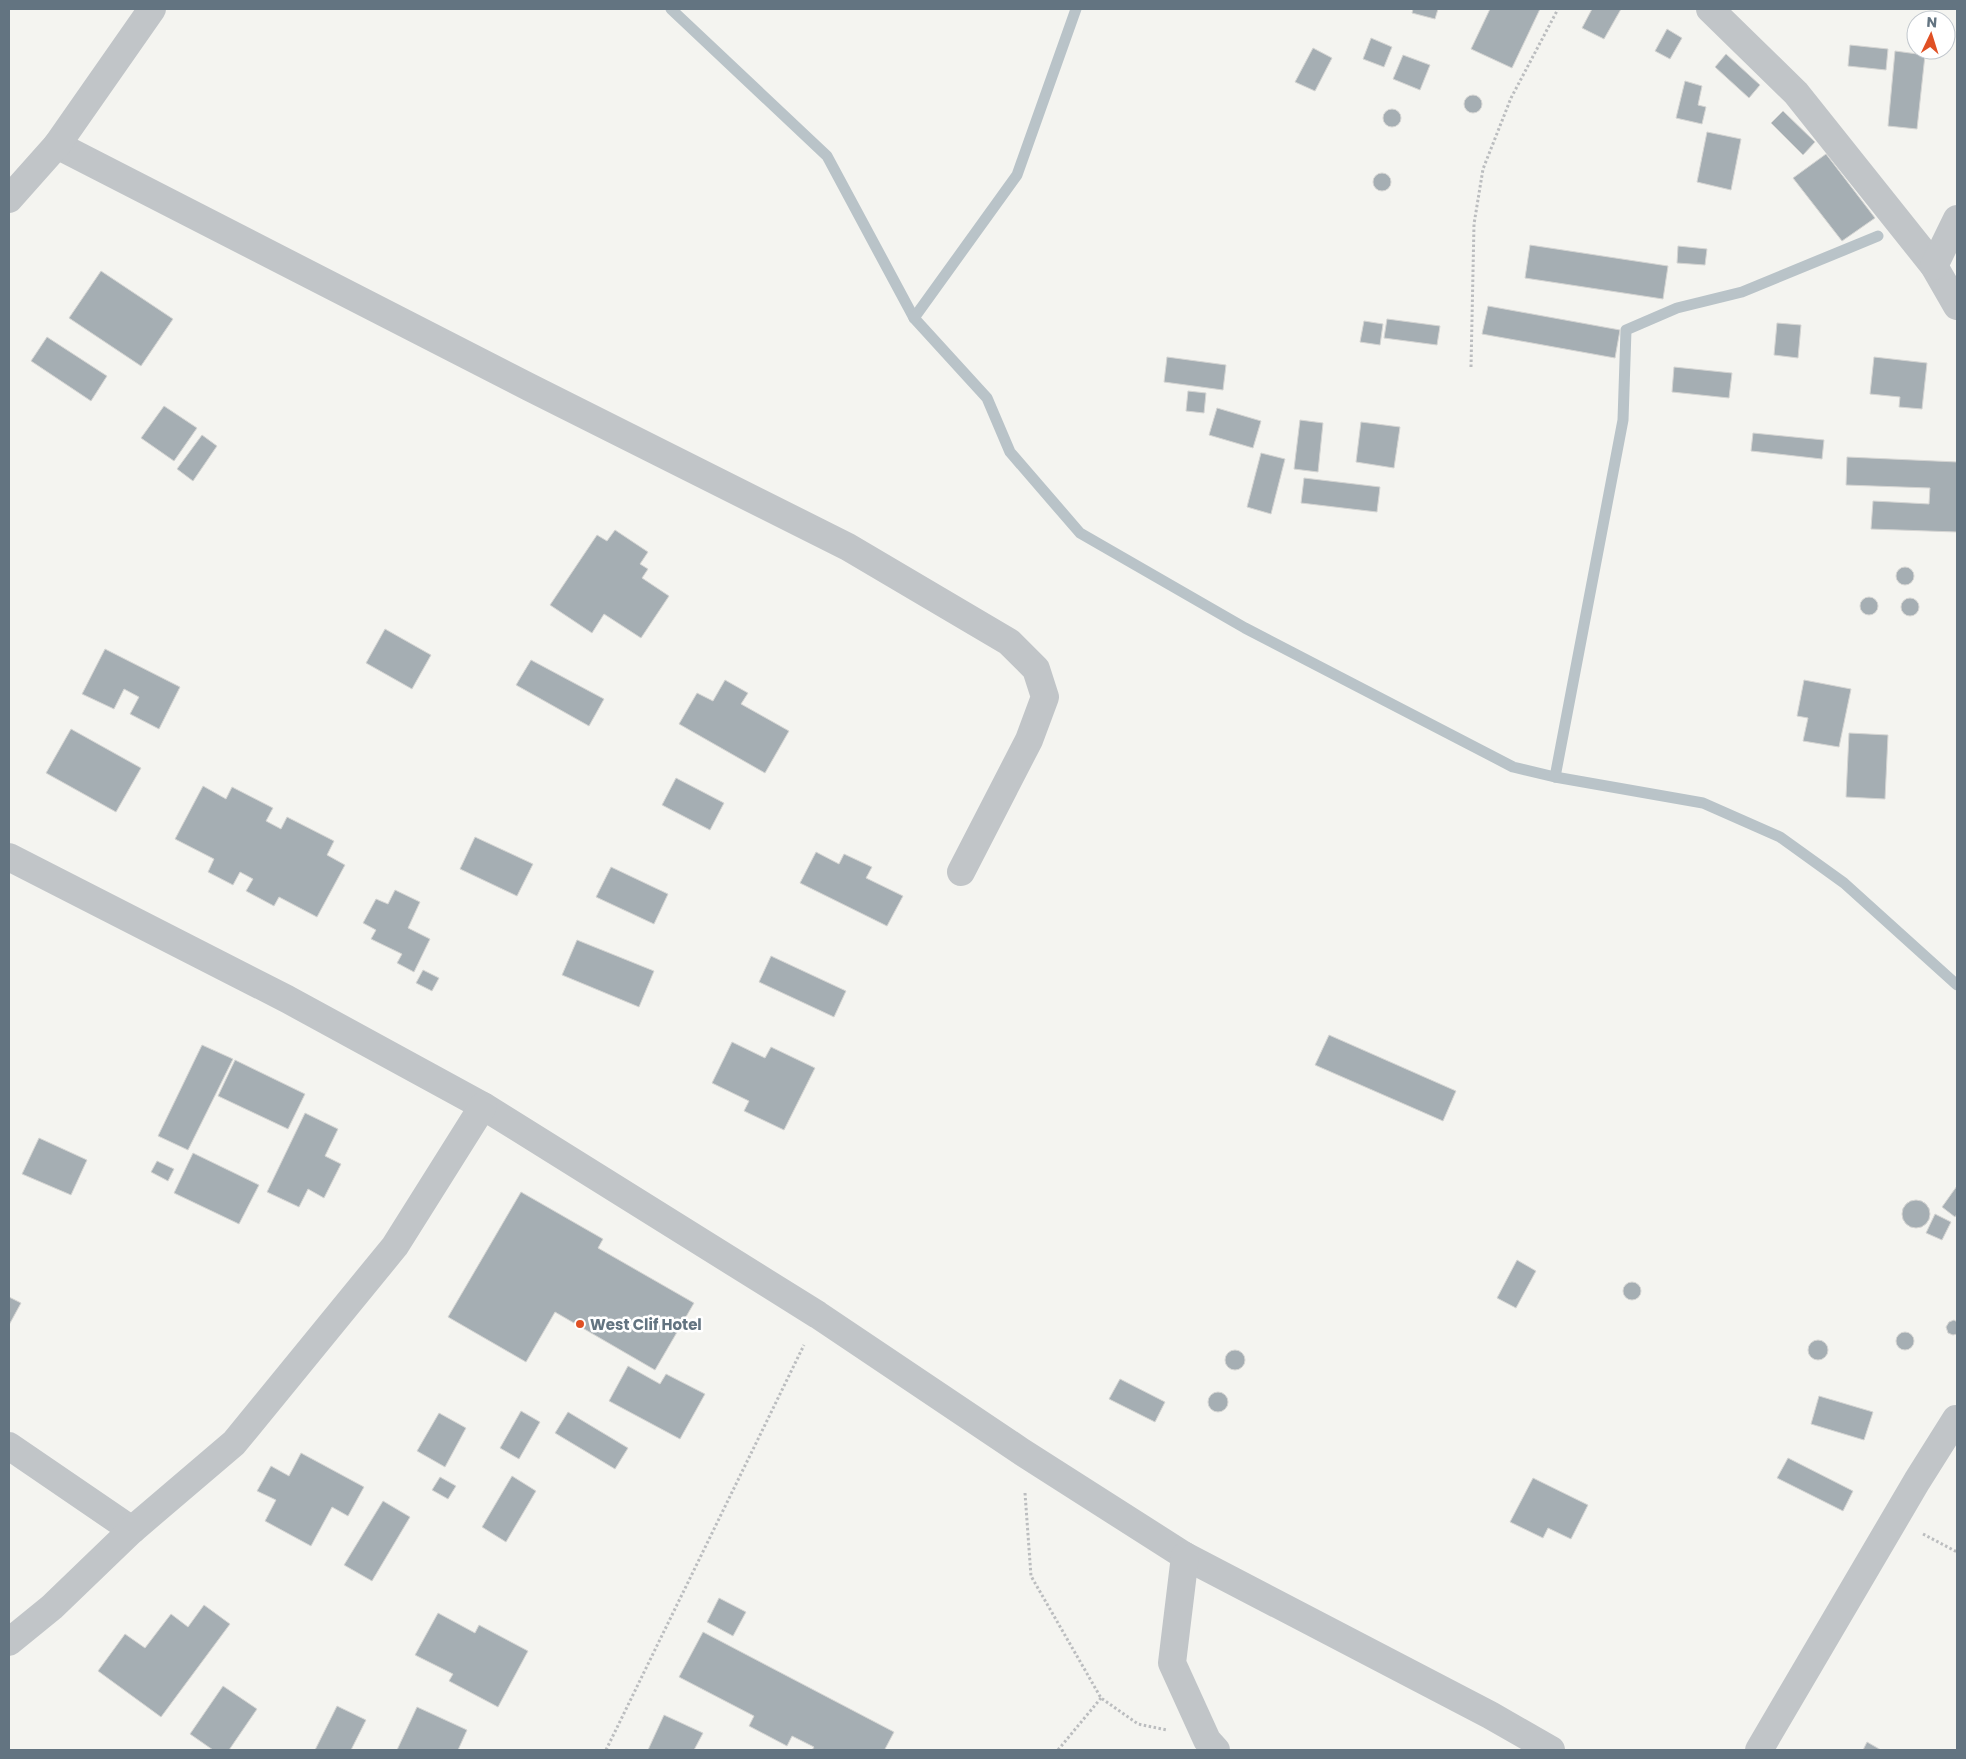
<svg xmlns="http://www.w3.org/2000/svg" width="1966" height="1759" font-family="Poppins,sans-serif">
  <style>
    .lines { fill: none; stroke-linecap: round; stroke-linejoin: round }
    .stream { stroke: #b9c3c8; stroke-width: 11 }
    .building { fill: #a5aeb3; stroke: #d5d5d3 }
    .path { stroke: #bbbdbf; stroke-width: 3; stroke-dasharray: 2.5 2.5; stroke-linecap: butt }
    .minor { stroke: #c1c5c8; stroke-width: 28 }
    .poi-dot { fill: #e05024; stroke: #fff; stroke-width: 2 }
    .labels { text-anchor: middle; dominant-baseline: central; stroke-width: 5; stroke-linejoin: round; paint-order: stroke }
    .poi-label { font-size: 15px; font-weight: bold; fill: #637481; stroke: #fff; text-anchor: start }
  </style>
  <rect width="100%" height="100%" fill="#f4f4f0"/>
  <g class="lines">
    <g class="stream">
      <path d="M671,9l156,147 87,162 73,80 23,54 70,81 165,95 268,139 42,10 148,26 77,34 64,46 113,102"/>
      <path d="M914,318l103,-143 59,-166"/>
      <path d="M1555,777l68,-357 3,-90 51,-22 65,-16 136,-56"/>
    </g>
  </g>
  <g class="building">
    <path d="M1413,9h25l-3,10 -23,-6z"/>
    <path d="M1490,9h50l-28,59 -41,-19z"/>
    <path d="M1592,9h29l-17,30 -22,-11z"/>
    <path d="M1667,29l15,9 -12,21 -15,-8z"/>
    <path d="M1371,38l21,9 -8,20 -21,-8z"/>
    <path d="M1850,45l38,4 -2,21 -38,-4z"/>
    <path d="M1313,48l19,10 -17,33 -20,-9z"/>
    <path d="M1895,51l30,4 -8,74 -29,-3z"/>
    <path d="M1726,54l34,31 -11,13 -34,-31z"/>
    <path d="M1403,55l27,10 -10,25 -27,-11z"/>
    <path d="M1685,81l17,5 -4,19 8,2 -4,17 -26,-6z"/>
    <circle cx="1473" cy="104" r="9"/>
    <circle cx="1392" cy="118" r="9"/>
    <path d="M1783,111l32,31 -12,13 -32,-32z"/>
    <path d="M1707,132l34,7 -10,51 -34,-8z"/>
    <path d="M1826,154l49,64 -33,23 -49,-63z"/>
    <circle cx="1382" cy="182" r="9"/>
    <path d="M1530,245l138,21 -5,33 -138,-21z"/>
    <path d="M1678,246l29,3 -2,16 -28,-2z"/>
    <path d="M101,271l72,48 -32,47 -72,-48z"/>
    <path d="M1488,306l132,24 -5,28 -133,-24z"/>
    <path d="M1387,319l53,7 -3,19 -53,-7z"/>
    <path d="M1364,321l19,3 -3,21 -20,-3z"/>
    <path d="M1777,323l24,2 -3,33 -24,-3z"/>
    <path d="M47,337l60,39 -16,25 -60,-40z"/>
    <path d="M1167,357l59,8 -3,25 -59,-8z"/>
    <path d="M1874,357l53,6 -5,46 -23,-2 1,-10 -30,-3z"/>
    <path d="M1674,367l58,6 -3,25 -57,-6z"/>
    <path d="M1188,391l18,2 -2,20 -18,-2z"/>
    <path d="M164,406l33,22 -23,33 -33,-23z"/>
    <path d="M1217,408l44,13 -8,27 -44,-13z"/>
    <path d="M1300,420l23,3 -5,49 -24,-3z"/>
    <path d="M1361,422l39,5 -6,41 -38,-6z"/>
    <path d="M1753,433l71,7 -2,19 -71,-8z"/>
    <path d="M202,435l15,11 -24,35 -16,-12z"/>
    <path d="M1261,453l24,6 -14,55 -24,-7z"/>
    <path d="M1847,457l110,5v70l-86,-3 2,-28 56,3 1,-16 -84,-3z"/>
    <path d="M1304,478l76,9 -3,25 -76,-9z"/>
    <path d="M615,530l33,22 -8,12 8,5 -6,9 27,18 -28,42 -37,-24 -12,19 -42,-28 47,-70 10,6z"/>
    <circle cx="1905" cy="576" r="9"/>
    <circle cx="1869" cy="606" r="9"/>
    <circle cx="1910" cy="607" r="9"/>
    <path d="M385,629l46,26 -19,34 -46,-26z"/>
    <path d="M105,649l75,38 -21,42 -29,-15 9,-17 -15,-8 -10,20 -32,-15z"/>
    <path d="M531,660l73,39 -15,27 -73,-41z"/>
    <path d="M725,680l23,13 -7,11 48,27 -24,42 -86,-49 18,-31 16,8z"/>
    <path d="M1804,680l47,9 -12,58 -36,-6 5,-23 -11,-2z"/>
    <path d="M71,729l70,39 -25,44 -70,-39z"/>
    <path d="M1849,733l39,2 -3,64 -39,-2z"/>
    <path d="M676,778l48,25 -14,27 -48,-25z"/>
    <path d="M203,786l23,13 6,-12 41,21 -7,13 15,8 6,-12 47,24 -7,14 18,10 -28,52 -38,-20 -5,9 -28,-15 7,-12 -13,-7 -7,13 -25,-13 6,-13 -39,-20z"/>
    <path d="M475,837l58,27 -16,32 -57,-27z"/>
    <path d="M816,852l23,12 5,-10 28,13 -6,11 37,18 -16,30 -87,-43z"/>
    <path d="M611,867l57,27 -14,30 -58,-27z"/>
    <path d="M395,890l25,12 -12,26 22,11 -16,33 -17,-9 5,-9 -31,-15 5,-9 -13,-7 13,-24 12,5z"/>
    <path d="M577,940l77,31 -15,36 -77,-32z"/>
    <path d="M771,956l75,35 -12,26 -75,-35z"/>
    <path d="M423,970l16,8 -7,13 -16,-8z"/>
    <path d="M1329,1035l127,56 -13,30 -128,-56z"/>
    <path d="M732,1042l33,16 6,-11 44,21 -31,62 -40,-19 5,-10 -37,-18z"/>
    <path d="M202,1045l31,14 -45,91 -30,-14z"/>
    <path d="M235,1060l70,34 -17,35 -70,-33z"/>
    <path d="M305,1113l33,16 -13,27 16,8 -17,34 -16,-9 -9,18 -32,-15z"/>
    <path d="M39,1138l48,22 -16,35 -49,-21z"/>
    <path d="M193,1153l66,32 -20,39 -65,-31z"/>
    <path d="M157,1161l17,8 -6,12 -17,-9z"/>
    <path d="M1957,1186v28l-2,3 -13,-10z"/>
    <path d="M521,1192l82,47 -5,9 96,55 -39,67 -100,-58 -29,50 -78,-45z"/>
    <circle cx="1916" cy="1214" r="14"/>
    <path d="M1935,1214l16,8 -9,18 -16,-7z"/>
    <path d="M1517,1260l19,11 -20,37 -19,-10z"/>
    <circle cx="1632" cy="1291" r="9"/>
    <path d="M9,1297l12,6 -12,22z"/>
    <path d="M1954,1320l3,2v12l-4,1 -5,-2 -2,-6 3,-5z"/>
    <circle cx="1905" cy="1341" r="9"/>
    <circle cx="1818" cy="1350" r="10"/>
    <circle cx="1235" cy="1360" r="10"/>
    <path d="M628,1366l32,18 6,-10 39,20 -25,45 -71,-38z"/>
    <path d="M1120,1379l45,23 -10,20 -46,-23z"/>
    <circle cx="1218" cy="1402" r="10"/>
    <path d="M1819,1396l54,16 -9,28 -53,-16z"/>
    <path d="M521,1411l19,11 -21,37 -19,-11z"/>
    <path d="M568,1412l60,36 -13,21 -60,-36z"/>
    <path d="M439,1413l27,15 -21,39 -28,-16z"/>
    <path d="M301,1453l63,34 -16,29 -16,-9 -21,39 -46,-25 11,-21 -19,-9 14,-25 18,10z"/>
    <path d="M1788,1458l65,33 -10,20 -66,-33z"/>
    <path d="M512,1476l24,15 -30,51 -24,-15z"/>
    <path d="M440,1477l16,9 -8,13 -16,-9z"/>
    <path d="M1533,1478l55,27 -17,34 -23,-11 -5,10 -33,-16z"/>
    <path d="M383,1501l27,16 -38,64 -28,-16z"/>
    <path d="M719,1598l27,14 -13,24 -26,-14z"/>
    <path d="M204,1605l26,19 -69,93 -63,-46 27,-37 20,14 26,-34 17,13z"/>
    <path d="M438,1613l37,20 4,-8 49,26 -30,56 -49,-26 4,-7 -38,-19z"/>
    <path d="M703,1632l191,100 -9,17 2,1h-75l2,-3 -22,-11 -5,10 -38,-20 5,-10 -75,-39z"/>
    <path d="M223,1686l34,23 -28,41h-16l-23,-16z"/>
    <path d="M337,1706l29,14 -15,30h-36z"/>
    <path d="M417,1707l50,23 -9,20h-61z"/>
    <path d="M664,1715l39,18 -9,17h-46z"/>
    <path d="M1867,1742l14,8h-18z"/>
  </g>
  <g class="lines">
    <g class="path">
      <path d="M1471,367l3,-143 9,-55 28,-71 47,-89"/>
      <path d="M1025,1493l6,83 70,122 37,26 29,6"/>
      <path d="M1923,1534l34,18"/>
      <path d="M606,1750l198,-405"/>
      <path d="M1058,1750l43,-52"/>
    </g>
    <g class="minor">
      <path d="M1710,9l86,84 138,173 23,40"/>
      <path d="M57,145l472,242 319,160 161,95 27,27 9,28 -16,43 -68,132"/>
      <path d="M9,199l48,-54 95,-136"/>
      <path d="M1934,266l23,-47"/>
      <path d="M9,857l278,142 196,107 335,209 204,137 163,104 305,159 61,35"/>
      <path d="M9,1446l123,84"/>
      <path d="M1185,1556l-13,107 35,77 9,10"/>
      <path d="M9,1642l43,-35 80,-77 102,-87 161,-197 88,-140"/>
      <path d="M1759,1750l158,-269 39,-62"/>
    </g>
  </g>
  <circle class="poi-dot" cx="580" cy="1324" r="5"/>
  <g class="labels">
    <g class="poi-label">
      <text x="590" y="1324">West Clif Hotel</text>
    </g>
  </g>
  <rect width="1966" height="1759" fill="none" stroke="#637481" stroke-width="20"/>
  <g transform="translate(1931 35) rotate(4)"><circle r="24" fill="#ffffff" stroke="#c1c7cd"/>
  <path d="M0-4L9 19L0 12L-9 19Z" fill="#e05024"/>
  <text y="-8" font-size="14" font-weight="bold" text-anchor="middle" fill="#637481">N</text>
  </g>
</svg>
